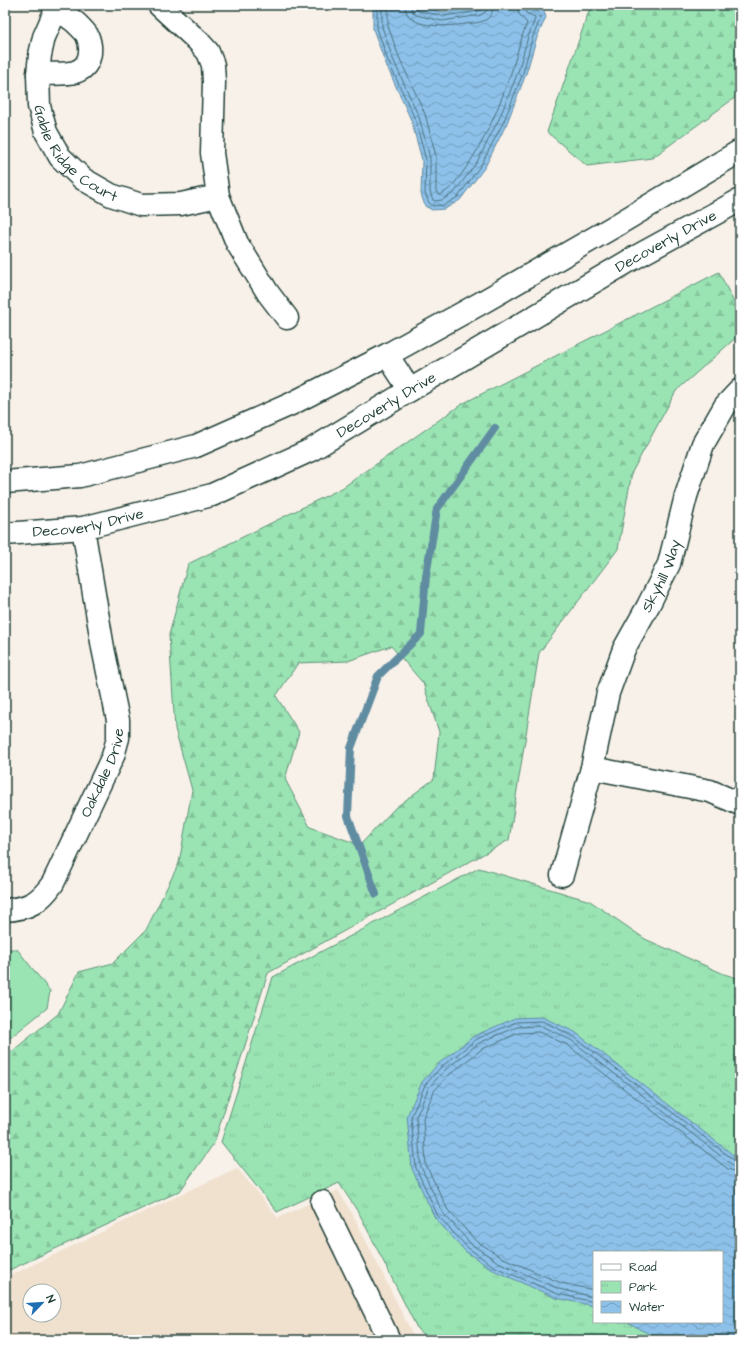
<svg xmlns="http://www.w3.org/2000/svg" width="745" height="1345" font-family="'Architects Daughter',sans-serif">
  <style>
    .built { fill: #f0e0ce; fill-rule: evenodd }
    .forest { fill: url(#forest-firs); stroke: #5c9074; fill-rule: evenodd }
    .park { fill: url(#park-tufts); stroke: #5c9074; fill-rule: evenodd }
    .pitch { fill: #9ae4b4; stroke: #5c9074 }
    .water { fill: url(#water-waves); stroke: #618ca1 }
    .lines { fill: none; stroke-linecap: round; stroke-linejoin: round }
    .shore { stroke: #4b727d; stroke-width: 1 }
    .stream { stroke: #618ca1; stroke-width: 8 }
    .minor-casing { stroke: #1f3d34; stroke-width: 25 }
    .minor { stroke: #fff; stroke-width: 22 }
    .labels { text-anchor: middle; dominant-baseline: central; stroke-width: 3; stroke-linejoin: round; paint-order: stroke }
    .street-label { font-size: 15px; fill: #1f3d34; stroke: #fff }
  </style>
  <defs>
    <pattern id="forest-firs" width="22" height="20" patternUnits="userSpaceOnUse"><rect width="22" height="20" fill="#9ae4b4"/><path d="M5 1l3.5 6h-7zM16 11l3.5 6h-7z" fill="#84c49b"/></pattern>
    <pattern id="park-tufts" width="24" height="20" patternUnits="userSpaceOnUse"><rect width="24" height="20" fill="#9ae4b4"/><path d="M3 7l-1-3M5 7V3M7 7l1-3M15 17l-1-3M17 17v-4M19 17l1-3" fill="none" stroke="#84c49b"/></pattern>
    <pattern id="water-waves" width="16" height="10" patternUnits="userSpaceOnUse"><rect width="16" height="10" fill="#8dc1ea"/><path d="M0 5q4-4 8 0t8 0" fill="none" stroke="#739ebe"/></pattern>
  </defs>
  <rect width="100%" height="100%" fill="#f8f1e9"/>
  <filter id="ink" filterUnits="userSpaceOnUse"><feTurbulence type="fractalNoise" baseFrequency=".025" numOctaves="2"/><feDisplacementMap in="SourceGraphic" scale="8" xChannelSelector="R" yChannelSelector="G"/><feConvolveMatrix kernelMatrix="1 2 1 2 8 2 1 2 1" color-interpolation-filters="sRGB"/></filter>
  <g filter="url(#ink)">
    <path class="built" d="M237,1168l41,50 60,-28 16,27 58,116 8,7h-415v-62zM30,1291h24v24h-24z"/>
    <g class="forest">
      <path d="M591,5h149v89l-88,64 -65,8 -40,-34z"/>
      <path d="M719,272l21,43v19l-64,57 -44,81 -14,77 -79,104 -30,187 -241,133 -54,170 -34,48 -175,81v-215l53,-43 21,-42 34,-9 33,-33 33,-67 13,-73 -17,-61 -6,-94 19,-71 154,-76 120,-84zM391,646l32,37 16,49 -5,47 -39,29 -35,37 -50,-18 -25,-48 14,-47 -23,-36 22,-33 50,-2z"/>
    </g>
    <path class="park" d="M479,868l111,33 55,38 79,35 16,5v361h-310l-12,-10 -58,-115 -21,-32 -62,29 -56,-70 52,-165zM594,1252h128v70h-128z"/>
    <path class="pitch" d="M5,949h12l33,42 -3,17 -42,34z"/>
    <g class="water">
      <path d="M373,5h43l4,2 23,5 51,-7 32,1 14,2 4,4 2,5 -10,23 -10,34 -19,49 -22,44 -25,33 -15,9 -13,1 -7,-4 -4,-12 1,-34 -11,-40 -26,-58 -12,-33z"/>
      <path d="M542,1017l33,15 161,125 4,1v182h-74l-25,-10 -13,-8h94v-70h-128v54l-38,-8 -63,-28 -28,-19 -30,-33 -23,-49 -5,-53 15,-34 16,-18 36,-28 41,-18z"/>
    </g>
    <g class="lines">
      <g class="shore">
        <path d="M377,5v23l11,33 27,58 11,41 -1,33 4,10 4,3 11,-1 14,-8 23,-32 23,-44 19,-48 9,-34 9,-22 -3,-5 -8,-2 -2,-5"/>
        <path d="M382,5v22l11,32 26,58 11,41v34l3,8 2,1 7,-1 12,-7 23,-31 22,-43 19,-47 10,-35 7,-18v-2l-9,-4 -3,-8"/>
        <path d="M388,5v21l11,31 26,57 11,42v35l3,4c11,-4 17,-14 24,-23 22,-30 37,-67 49,-102 5,-16 9,-32 15,-47l-8,-9 -2,-9"/>
        <path d="M405,5c0,26 44,21 61,19 7,-1 15,-1 21,-5 5,-4 6,-9 6,-14"/>
        <path d="M411,5l1,6 4,4 26,6 39,-6 5,-4 1,-6"/>
        <path d="M416,5v4l3,2 24,5 36,-5 3,-2v-4"/>
        <path d="M594,1290l-33,-7 -60,-26 -26,-17 -27,-30 -22,-45 -3,-47 11,-27 15,-16 33,-26 37,-16 20,-1 28,13 161,124 12,4"/>
        <path d="M594,1297l-35,-8 -61,-27 -27,-18 -28,-31 -22,-46 -5,-50 13,-30 16,-17 34,-27 38,-16 24,-1 30,14 160,124 9,3"/>
        <path d="M594,1302l-36,-8 -63,-27 -27,-19 -30,-32 -22,-48 -5,-51 14,-32 16,-18 36,-28 39,-17 26,-1 31,15 161,124 6,2"/>
      </g>
      <path class="stream" d="M376,894l-28,-78 3,-68 27,-72 43,-42 5,-58 11,-67 58,-81"/>
      <g class="minor-casing">
        <g id="minor">
          <path id="s1" d="M58,5l-14,32 -4,18 -2,19 1,32 7,26 14,25 23,22 28,16 30,10 40,-1 37,-8"/>
          <path d="M159,5l39,36 10,11 5,13 1,17 -2,71 6,43 19,47 31,50 19,25"/>
          <path d="M38,74c12,-1 26,1 37,-2 16,-5 18,-23 12,-37 -2,-3 -6,-7 -8,-9 -6,-7 -16,-12 -23,-17"/>
          <path d="M387,355l23,35"/>
          <path d="M5,482l75,-6 116,-30 95,-42 96,-49 94,-52 134,-77 125,-75"/>
          <path id="s2" d="M5,534l78,-6 129,-33 99,-45 99,-60 224,-132 106,-58"/>
          <path d="M592,768l118,23 30,13"/>
          <path id="s3" d="M562,875l30,-107 16,-75 16,-44 24,-43 21,-42 17,-68 17,-52 22,-38 15,-16"/>
          <path id="s4" d="M5,910c23,-1 35,-8 48,-27l60,-127 5,-18v-18l-15,-72 -20,-120"/>
          <path d="M322,1202l67,138"/>
        </g>
      </g>
      <use href="#minor" class="minor"/>
    </g>
  </g>
  <g class="labels">
    <g class="street-label">
      <text stroke="none"><textPath href="#s1" startOffset="167">Gable Ridge Court</textPath></text>
      <text stroke="none"><textPath href="#s2" startOffset="732">Decoverly Drive</textPath></text>
      <text stroke="none"><textPath href="#s2" startOffset="408">Decoverly Drive</textPath></text>
      <text stroke="none"><textPath href="#s2" startOffset="84">Decoverly Drive</textPath></text>
      <text stroke="none"><textPath href="#s3" startOffset="317">Skyhill Way</textPath></text>
      <text stroke="none"><textPath href="#s4" startOffset="179">Oakdale Drive</textPath></text>
    </g>
  </g>
  <rect width="745" height="1345" fill="none" stroke="#fff" stroke-width="20"/>
  <rect x="10" y="10" width="725" height="1325" fill="none" stroke="#1f3d34" stroke-width="1.5" filter="url(#ink)"/>
  <rect x="593" y="1251" width="130" height="72" fill="#ffffff" stroke="#a5b1ae"/>
  <rect x="601" y="1264" width="20" height="6" fill="#ffffff" stroke="#a5b1ae"/>
  <text x="629" y="1271" font-size="12" fill="#1f3d34">Road</text>
  <rect x="601" y="1281" width="20" height="12" fill="url(#park-tufts)" stroke="#a5b1ae"/>
  <text x="629" y="1291" font-size="12" fill="#1f3d34">Park</text>
  <rect x="601" y="1301" width="20" height="12" fill="url(#water-waves)" stroke="#a5b1ae"/>
  <text x="629" y="1311" font-size="12" fill="#1f3d34">Water</text>
  <g transform="translate(42 1303) rotate(65)"><circle r="19" fill="#ffffff" stroke="#a5b1ae"/>
  <path d="M0-3L7 15L0 10L-7 15Z" fill="#1f6fb2"/>
  <text y="-6" font-size="11" font-weight="bold" text-anchor="middle" fill="#1f3d34">N</text>
  </g>
</svg>
